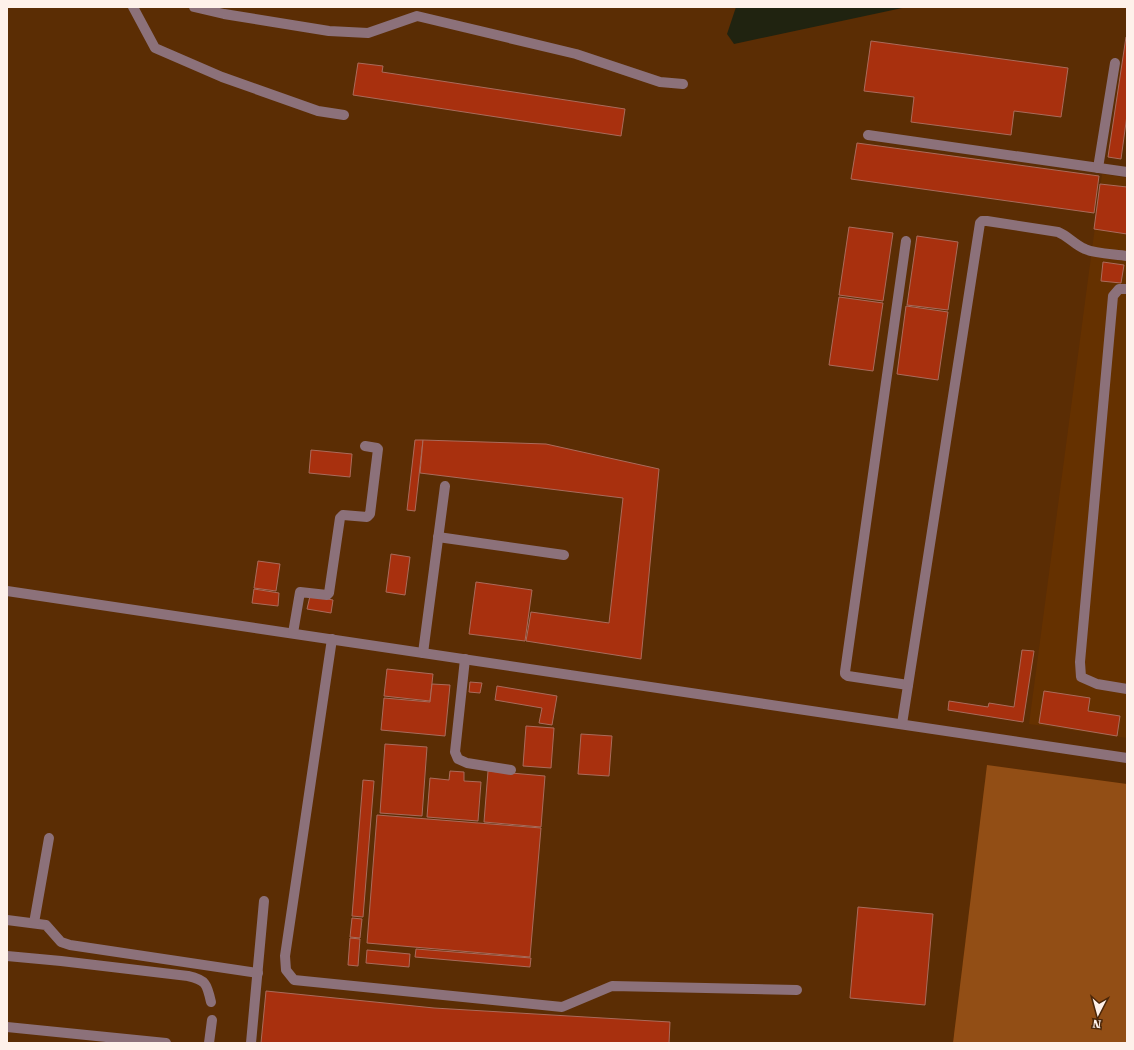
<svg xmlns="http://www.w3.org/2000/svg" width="1134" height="1050" font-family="'Roboto Serif',serif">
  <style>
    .built { fill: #653100 }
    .green { fill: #924e15 }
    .water { fill: #202310 }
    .building { fill: #a8300e; stroke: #aa6b5b }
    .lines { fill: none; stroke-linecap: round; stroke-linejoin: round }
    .minor { stroke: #8c717a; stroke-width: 10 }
  </style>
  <rect width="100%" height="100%" fill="#5b2d04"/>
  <path class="built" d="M1102,174l25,4v560l-98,-14z"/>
  <path class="green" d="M987,765l140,19v259h-174z"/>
  <path class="water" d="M736,7h171l-173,37 -7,-10z"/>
  <g class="building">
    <path d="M1126,37l1,1v77l-6,44 -13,-2z"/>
    <path d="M871,41l197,27 -7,49 -47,-6 -3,24 -100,-13 3,-25 -50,-6z"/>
    <path d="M358,63l25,3 -1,6 243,37 -4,27 -268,-41z"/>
    <path d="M857,143l242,33 -5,37 -243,-34z"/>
    <path d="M1100,184l27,3v47l-33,-5z"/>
    <path d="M849,227l44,6 -10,68 -44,-6z"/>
    <path d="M917,236l41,6 -10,68 -41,-5z"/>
    <path d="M1103,262l21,3 -3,18 -20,-2z"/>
    <path d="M839,297l44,6 -10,68 -44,-6z"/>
    <path d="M906,306l42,6 -10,68 -41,-6z"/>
    <path d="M415,440h8l-8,71 -8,-1z"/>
    <path d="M423,440l123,4 113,25 -18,190 -115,-18 5,-29 78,11 14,-125 -203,-25z"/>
    <path d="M311,450l41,4 -2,23 -41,-4z"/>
    <path d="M391,554l19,3 -5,38 -19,-3z"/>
    <path d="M258,561l22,3 -4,27 -22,-3z"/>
    <path d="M476,582l56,8 -7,51 -56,-7z"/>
    <path d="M254,589l25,4 -1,13 -26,-3z"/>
    <path d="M310,596l23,4 -2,13 -24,-4z"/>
    <path d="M1022,650l12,1 -11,71 -75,-12 1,-9 39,6 1,-4 25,4z"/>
    <path d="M387,669l46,5 -3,27 -46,-5z"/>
    <path d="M470,682l12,1 -2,10 -11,-1z"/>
    <path d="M432,684l18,1 -5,51 -64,-6 3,-32 46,4z"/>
    <path d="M497,686l60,10 -5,29 -13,-2 3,-15 -47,-8z"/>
    <path d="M1044,691l46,7 -2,13 32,5 -3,20 -78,-13z"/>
    <path d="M526,726l28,2 -3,40 -28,-2z"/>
    <path d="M581,734l31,2 -3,40 -31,-2z"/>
    <path d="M385,744l42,3 -5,69 -42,-3z"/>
    <path d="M450,771l14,1v9l17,1 -3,39 -51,-4 3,-39 19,2z"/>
    <path d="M488,771l57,5 -4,51 -57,-5z"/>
    <path d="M363,780l11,1 -11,136 -11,-1z"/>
    <path d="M377,815l164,13 -11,129 -163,-14z"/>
    <path d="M858,907l75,7 -8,91 -75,-7z"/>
    <path d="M352,918l10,1 -2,19 -10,-1z"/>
    <path d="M350,938l10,1 -2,27 -10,-1z"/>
    <path d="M416,949l115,9 -1,9 -115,-10z"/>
    <path d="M367,950l43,4 -1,13 -43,-4z"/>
    <path d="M266,991l168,17 236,14 -1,21h-408z"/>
  </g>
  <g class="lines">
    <g class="minor">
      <path d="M133,7l22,41 67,29 96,34 26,4"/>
      <path d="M194,7l30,7 105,17 39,2 49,-17 159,38 84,28 23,2"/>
      <path d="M868,135l259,37"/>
      <path d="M1098,168l17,-105"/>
      <path d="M906,241l-61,431v2l3,2 60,9"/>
      <path d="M1127,289h-8l-6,7 -33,366 1,15 16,7 30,5"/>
      <path d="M438,537l126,18"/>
      <path d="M7,591l1120,167"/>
      <path d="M293,633l7,-41 27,3 2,-2 11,-75 3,-3 24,2 3,-3 8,-65 -1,-1 -12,-2"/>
      <path d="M332,639l-47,317 1,14 8,10 268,27 50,-21 185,4"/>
      <path d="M423,653l22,-167"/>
      <path d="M465,659l-10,93 3,7 9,4 44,7"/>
      <path d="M902,724l78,-501 2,-2h5l71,11c10,4 17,13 27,17 11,5 30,5 42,7"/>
      <path d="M7,920l39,5 15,17 9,3 188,28"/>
      <path d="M34,923l15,-85"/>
      <path d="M7,956l54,5 127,15c18,4 19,8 23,26"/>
      <path d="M7,1027l159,16"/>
      <path d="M209,1043l3,-23"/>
      <path d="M251,1043l13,-142"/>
    </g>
  </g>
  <rect width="1134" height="1050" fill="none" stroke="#fef1ea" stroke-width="16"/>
  <g transform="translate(1098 1014) rotate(186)" stroke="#4a2609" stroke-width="3" paint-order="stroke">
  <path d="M0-3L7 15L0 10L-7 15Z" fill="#fef1ea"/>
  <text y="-6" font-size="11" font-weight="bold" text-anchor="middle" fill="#fef1ea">N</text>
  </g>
</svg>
